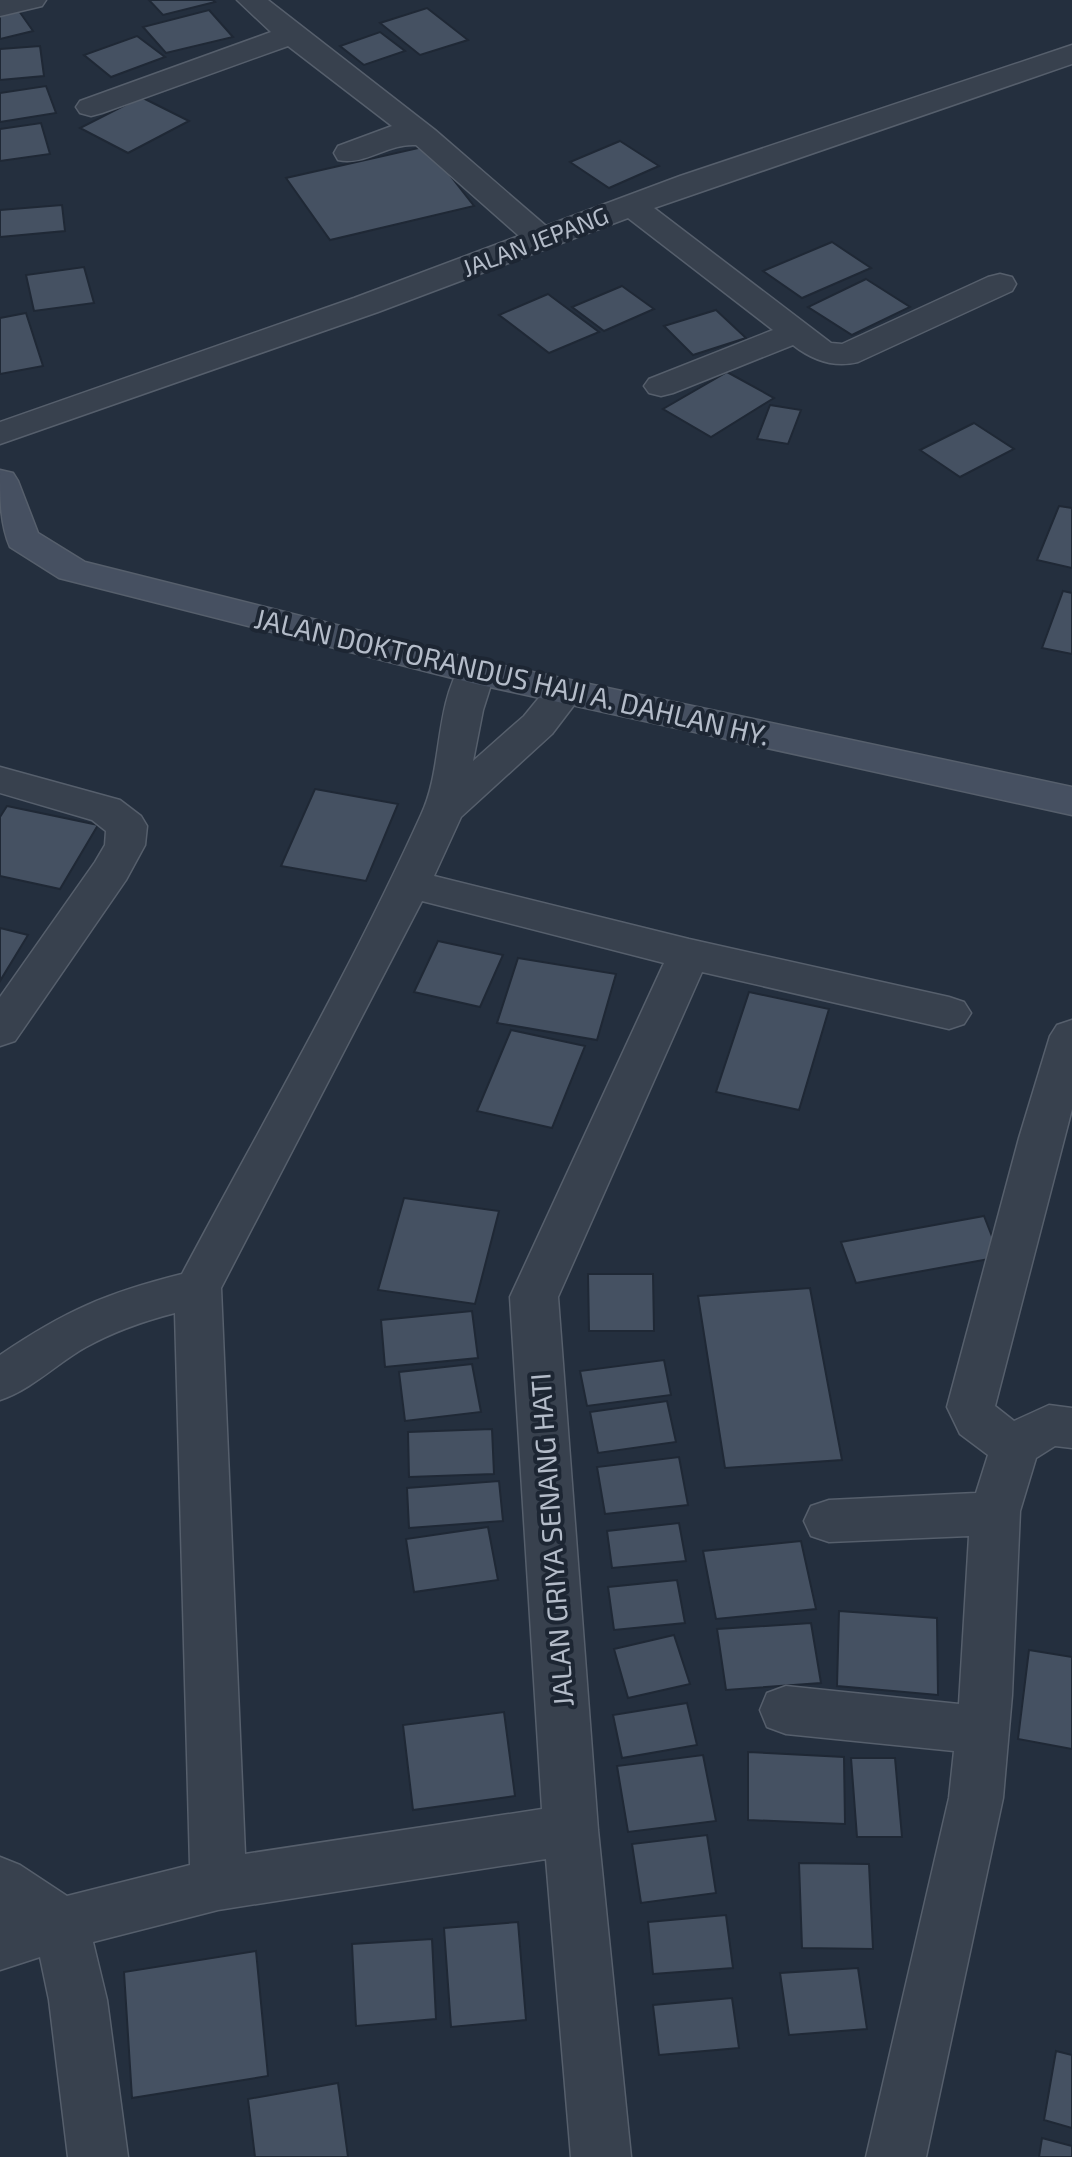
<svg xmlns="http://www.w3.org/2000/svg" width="1072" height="2157" font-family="'Exo 2',sans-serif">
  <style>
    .building { fill: #455162; stroke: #1f2835; stroke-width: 2 }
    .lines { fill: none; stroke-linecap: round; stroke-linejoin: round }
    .street-casing { stroke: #565f6c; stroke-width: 3 }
    .secondary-casing { stroke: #565f6c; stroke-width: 3 }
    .street { fill: #38414e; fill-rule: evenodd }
    .secondary { fill: #465061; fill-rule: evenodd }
    .labels { text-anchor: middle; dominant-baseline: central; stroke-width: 8; stroke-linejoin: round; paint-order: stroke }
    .far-street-label { font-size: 24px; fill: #b4bcc9; stroke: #1d2633 }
    .street-label { font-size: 28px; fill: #b4bcc9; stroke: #1d2633 }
  </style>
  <rect width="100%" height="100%" fill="#242f3e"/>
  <g class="building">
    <path d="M149,0h64l2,2 -52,13z"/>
    <path d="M427,8l41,32 -48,15 -40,-32z"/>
    <path d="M209,10l24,27 -67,16 -23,-26z"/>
    <path d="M19,11l14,20 -33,8v-24z"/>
    <path d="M380,32l25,19 -41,14 -24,-19z"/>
    <path d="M137,36l28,21 -54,20 -27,-22z"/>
    <path d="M40,46l4,30 -44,4v-31z"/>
    <path d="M46,86l10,27 -56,9v-29z"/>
    <path d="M141,97l48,24 -61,32 -48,-25z"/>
    <path d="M41,123l9,31 -50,7v-32z"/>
    <path d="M620,141l39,25 -50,22 -39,-26z"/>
    <path d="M427,146l47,60 -144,34 -44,-62z"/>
    <path d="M62,205l3,26 -65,6v-27z"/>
    <path d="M832,242l39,26 -69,30 -39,-27z"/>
    <path d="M84,267l10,36 -60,8 -8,-36z"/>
    <path d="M866,279l44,28 -58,28 -44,-28z"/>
    <path d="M622,286l32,23 -50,22 -32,-24z"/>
    <path d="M548,294l51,38 -50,21 -50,-38z"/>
    <path d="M716,310l30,28 -53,17 -29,-29z"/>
    <path d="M26,313l17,53 -43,8v-56z"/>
    <path d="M727,372l47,26 -63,39 -48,-28z"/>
    <path d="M770,405l31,5 -13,34 -31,-5z"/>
    <path d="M974,423l40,26 -54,28 -40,-27z"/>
    <path d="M1059,506l13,2v60l-35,-8z"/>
    <path d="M1063,591l9,2v61l-30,-6z"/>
    <path d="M315,789l83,15 -32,77 -85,-15z"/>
    <path d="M7,806l91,19 -38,64 -60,-13v-59z"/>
    <path d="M0,928l28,7 -28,46z"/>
    <path d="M438,941l65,14 -23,52 -66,-15z"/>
    <path d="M518,958l98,16 -19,66 -100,-17z"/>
    <path d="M749,992l80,17 -30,101 -83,-18z"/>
    <path d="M511,1030l74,16 -33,82 -75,-17z"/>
    <path d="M404,1198l95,13 -24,93 -97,-14z"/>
    <path d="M984,1216l16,41 -144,26 -15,-41z"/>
    <path d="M588,1274h65l1,57h-65z"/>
    <path d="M810,1288l32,172 -117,8 -27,-172z"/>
    <path d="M472,1311l6,47 -93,9 -4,-47z"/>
    <path d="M664,1360l7,35 -84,11 -7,-35z"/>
    <path d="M472,1364l9,48 -76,9 -6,-49z"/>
    <path d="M667,1401l9,41 -78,11 -8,-41z"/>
    <path d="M492,1429l2,45 -85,3 -1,-45z"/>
    <path d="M679,1457l9,48 -83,9 -8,-47z"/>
    <path d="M499,1481l4,40 -94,7 -2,-40z"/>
    <path d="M679,1523l7,38 -74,7 -5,-37z"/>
    <path d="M488,1527l10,53 -84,12 -8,-53z"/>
    <path d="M801,1541l15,68 -100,10 -13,-68z"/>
    <path d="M677,1580l8,43 -71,7 -6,-43z"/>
    <path d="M839,1611l98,7 1,77 -101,-9z"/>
    <path d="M811,1623l10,60 -95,7 -9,-61z"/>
    <path d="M674,1635l16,49 -62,14 -14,-49z"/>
    <path d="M1029,1650l43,7v92l-54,-10z"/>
    <path d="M687,1703l10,42 -75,13 -9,-43z"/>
    <path d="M504,1712l11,84 -102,14 -10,-85z"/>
    <path d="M748,1752l96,5 1,67 -97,-4z"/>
    <path d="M703,1755l13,66 -88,11 -11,-66z"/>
    <path d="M851,1758h44l7,79h-45z"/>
    <path d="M707,1835l9,58 -75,10 -9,-59z"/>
    <path d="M799,1863l70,1 4,85 -71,-1z"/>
    <path d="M726,1915l7,53 -80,6 -5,-52z"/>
    <path d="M518,1922l8,98 -75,7 -7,-99z"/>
    <path d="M432,1939l4,80 -80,7 -4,-82z"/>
    <path d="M256,1951l12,125 -136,22 -8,-126z"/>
    <path d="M858,1968l9,61 -78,6 -9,-62z"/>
    <path d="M732,1998l7,50 -80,7 -6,-50z"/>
    <path d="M1056,2051l16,4v73l-28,-8z"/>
    <path d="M338,2083l10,74h-93l-7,-58z"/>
    <path d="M1042,2138l30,8v11h-33z"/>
  </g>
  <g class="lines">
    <g class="street-casing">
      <g id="street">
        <path d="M0,0h46l-4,6 -42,10z"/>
        <path d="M237,0h31l167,130 111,96 134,-50 392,-131v19l-418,144 177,135 11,1 146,-67 12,-3 12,3 4,7 -4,7 -154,71c-24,6 -46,-2 -65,-17l-120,48 -12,3 -12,-3 -5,-7 5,-7 124,-49 -145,-112 -250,94 -378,132v-22l354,-124 165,-62 -103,-91c-28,-2 -51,21 -78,15l-4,-7 4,-7 54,-20 -104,-80 -186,67 -11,3 -11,-3 -4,-6 4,-6 191,-69z"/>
        <path d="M476,660l14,3 5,9 -12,38 -10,51 51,-45 27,-33 14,-4 14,4 5,9 -32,42 -91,83 -27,59 255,63 260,58 15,5 7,11 -7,11 -15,5 -247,-57 -144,325 40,533 33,327h-60l-25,-298 -328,51 -125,32 14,58 21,157h-60l-19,-157 -9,-43 -40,13v-113l20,8 47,31 123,-31 -15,-552c-31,8 -60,18 -89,34 -29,16 -53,42 -86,53v-45c65,-44 106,-62 182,-81 81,-152 168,-302 239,-459 22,-46 13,-107 41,-152zM422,901l242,62 -154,334 32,512 -297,45 -24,-566z"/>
        <path d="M0,767l120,33 21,16 6,10 -2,19 -19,35 -111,161 -15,5v-49l95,-135 10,-17 1,-14 -14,-11 -92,-27z"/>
        <path d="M1072,1020v89l-77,297 19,15 35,-16 23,3v40l-17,-2 -19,12 -16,53 -8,184 -9,103 -77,359h-60l83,-359 5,-47 -168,-17 -19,-7 -7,-17 7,-17 19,-7 173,18 10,-168 -140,6 -18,-6 -7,-15 7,-15 18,-6 147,-7 12,-38 -28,-21 -13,-27 72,-269 31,-102 7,-11z"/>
      </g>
    </g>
    <g class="secondary-casing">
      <path id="secondary" d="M0,470l13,3 5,8 20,52 47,29 391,98 596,127v28l-596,-131 -417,-106 -49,-31c-10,-23 -10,-50 -10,-77z"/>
    </g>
    <use href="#street" class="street"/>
    <use href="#secondary" class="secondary"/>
  </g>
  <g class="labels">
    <g class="far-street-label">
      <text transform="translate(535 241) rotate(-21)">JALAN JEPANG</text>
    </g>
    <g class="street-label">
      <text transform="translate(512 676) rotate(13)">JALAN DOKTORANDUS HAJI A. DAHLAN HY.</text>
      <text transform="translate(551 1540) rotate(-94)">JALAN GRIYA SENANG HATI</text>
    </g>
  </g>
</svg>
